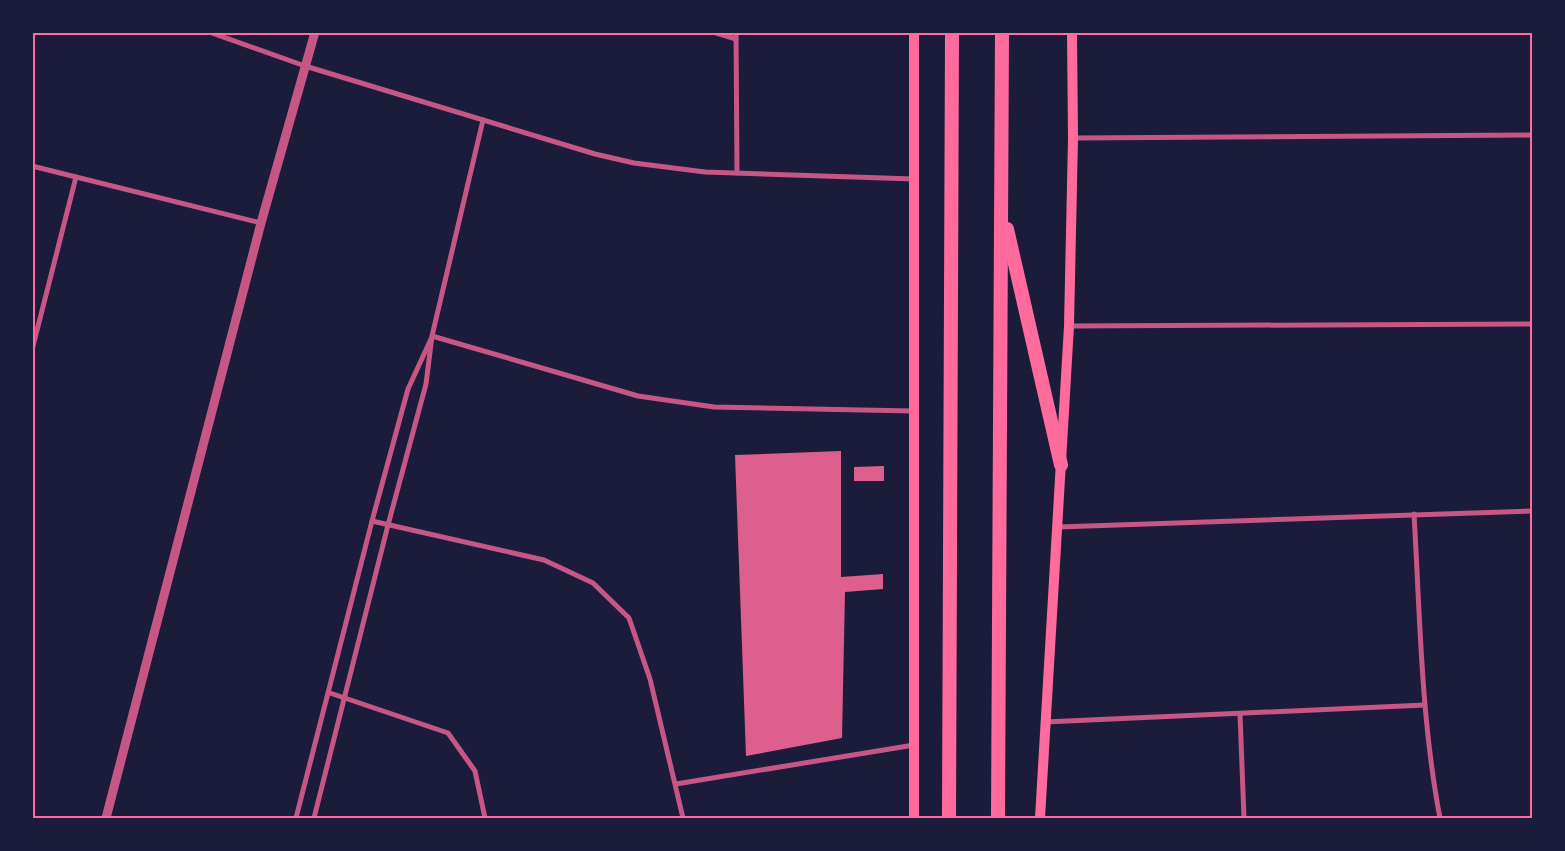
<svg xmlns="http://www.w3.org/2000/svg" width="1565" height="851" font-family="'PT Sans Narrow',sans-serif">
  <style>
    .building { fill: #dd5f8e }
    .lines { fill: none; stroke-linecap: round; stroke-linejoin: round }
    .minor { stroke: #c65784; stroke-width: 5 }
    .tertiary { stroke: #c65784; stroke-width: 9 }
    .secondary { stroke: #ff6b9d; stroke-width: 10 }
    .trunk { stroke: #ff6b9d; stroke-width: 14 }
    .neatline { fill: none; stroke: #ff6b9d; stroke-width: 2 }
  </style>
  <rect width="100%" height="100%" fill="#1b1b3a"/>
  <g class="building">
    <path d="M841,451v126l42,-3v15l-38,3 -3,146 -96,18 -11,-301z"/>
    <path d="M884,466v15h-30v-14z"/>
  </g>
  <g class="lines">
    <g class="minor">
      <path d="M209,32l96,34 290,88 39,9 71,9 209,7"/>
      <path d="M713,32l23,7"/>
      <path d="M736,32l1,141"/>
      <path d="M1073,138l459,-3"/>
      <path d="M32,166l229,57"/>
      <path d="M1069,326l463,-2"/>
      <path d="M432,336l206,60 76,11 199,4"/>
      <path d="M32,350l44,-173"/>
      <path d="M1414,514c6,101 7,205 26,304"/>
      <path d="M372,521l172,39 49,23 36,35 21,61 33,139"/>
      <path d="M1058,527l474,-16"/>
      <path d="M330,693l118,40 27,38 10,47"/>
      <path d="M1240,714l4,104"/>
      <path d="M1045,722l380,-17"/>
      <path d="M676,784l238,-39"/>
      <path d="M296,818l76,-297 36,-132 23,-50"/>
      <path d="M314,818l74,-293 38,-141 6,-48 51,-216"/>
    </g>
    <path class="tertiary" d="M106,818l155,-595 54,-191"/>
    <g class="secondary">
      <path d="M914,818v-786"/>
      <path d="M1040,818l29,-492 4,-188 -1,-106"/>
    </g>
    <g class="trunk">
      <path d="M1007,229l54,236"/>
      <path d="M949,818l3,-786"/>
      <path d="M998,818l4,-786"/>
    </g>
  </g>
  <rect width="1565" height="851" fill="none" stroke="#1b1b3a" stroke-width="68"/>
  <rect x="34" y="34" width="1497" height="783" class="neatline"/>
</svg>
